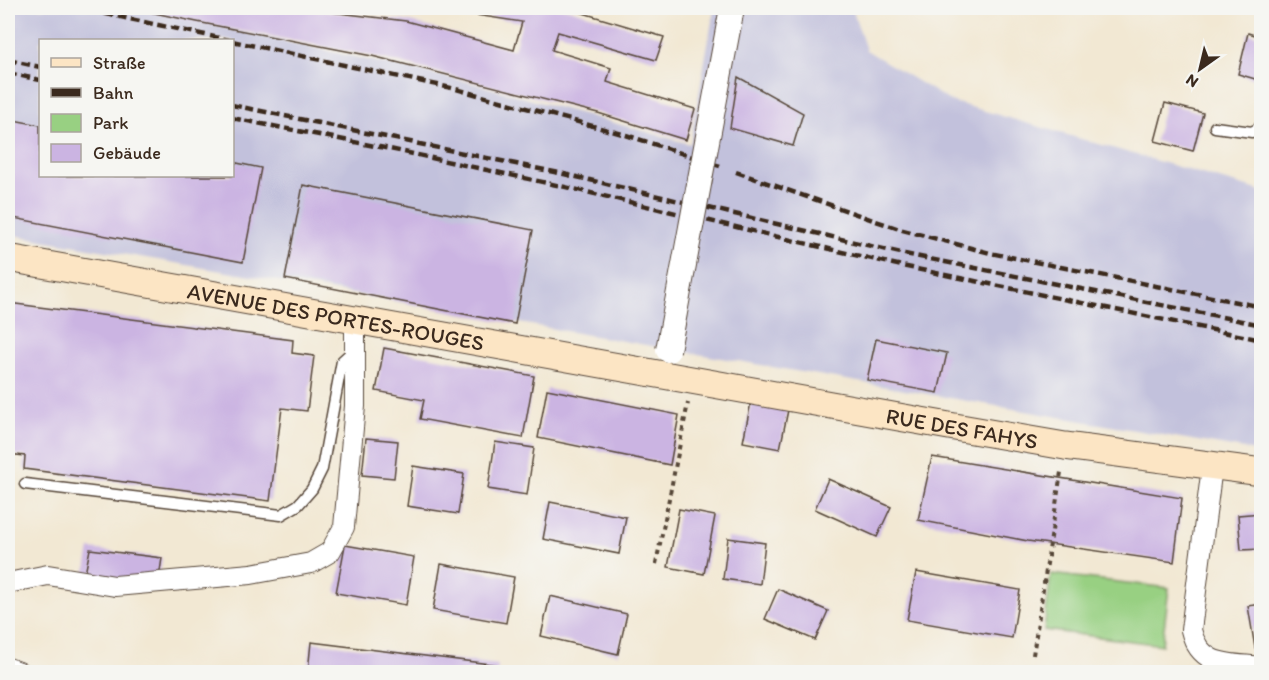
<svg xmlns="http://www.w3.org/2000/svg" width="1269" height="680" font-family="Itim,sans-serif">
  <style>
    .industrial { fill: #c2c1dc; fill-rule: evenodd }
    .green { fill: #98d082; stroke: #6a7d50; stroke-width: 1.5 }
    .building { fill: #cbb4e2 }
    .lines { fill: none; stroke-linecap: round; stroke-linejoin: round }
    .service-casing { stroke: #564639; stroke-width: 13 }
    .minor-casing { stroke: #564639; stroke-width: 22 }
    .secondary-casing { stroke: #564639; stroke-width: 29 }
    .path { stroke: #564639; stroke-width: 4; stroke-dasharray: 4.5 4.5; stroke-linecap: butt }
    .service { stroke: #fff; stroke-width: 10 }
    .minor { stroke: #fff; stroke-width: 20 }
    .secondary { stroke: #fce5c4; stroke-width: 27 }
    .rail { stroke: #3b2a1e; stroke-width: 4.5; stroke-dasharray: 9 4.5; stroke-linecap: butt }
    .tertiary-bridge-casing { stroke: #564639; stroke-width: 26; stroke-linecap: butt }
    .tertiary-bridge { stroke: #fff; stroke-width: 24 }
    .labels { text-anchor: middle; dominant-baseline: central; stroke-width: 5; stroke-linejoin: round; paint-order: stroke }
    .street-label { font-size: 22px; fill: #3b2a1e; stroke: #f6f6f2 }
  </style>
  <rect width="100%" height="100%" fill="#f6f6f2"/>
  <filter id="ink" filterUnits="userSpaceOnUse"><feTurbulence type="fractalNoise" baseFrequency=".0167" numOctaves="2"/><feDisplacementMap in="SourceGraphic" scale="12" xChannelSelector="R" yChannelSelector="G"/><feConvolveMatrix kernelMatrix="1 2 1 2 8 2 1 2 1" color-interpolation-filters="sRGB"/></filter>
  <filter id="wash" filterUnits="userSpaceOnUse"><feTurbulence type="fractalNoise" baseFrequency=".008" numOctaves="4" result="noise"/><feDisplacementMap in="SourceGraphic" scale="24" xChannelSelector="R" yChannelSelector="G"/><feGaussianBlur stdDeviation="1.35" result="paint"/><feColorMatrix in="noise" values="0 0 0 0 0 0 0 0 0 0 0 0 0 0 0 0 0 1.4 0 .05"/><feComposite in="paint" operator="in"/></filter>
  <g filter="url(#wash)">
    <rect width="100%" height="100%" fill="#f2e8d3"/>
    <path class="industrial" d="M8,8h125l335,74 222,62 24,-134 138,-2 14,42 84,51 311,90v261l-1253,-218zM40,40h192v136h-192z"/>
    <path class="green" d="M1051,574l118,14 -7,57 -118,-15z"/>
    <g id="blocks">
      <g class="building">
        <path d="M131,8h166l109,13 108,29 8,-28 -92,-14h136l98,29 -8,23 -98,-28 -6,18 59,18 -4,14 88,27 -9,31 -88,-27 -226,-57 -175,-34z"/>
        <path d="M1248,33l14,4v44l-24,-7z"/>
        <path d="M738,77l65,36 -10,33 -63,-18z"/>
        <path d="M1165,103l38,10 -10,38 -38,-10z"/>
        <path d="M8,119l32,6v51h192v-14l29,6 -18,94 -235,-45z"/>
        <path d="M303,185l230,45 -18,94 -230,-45z"/>
        <path d="M8,303l285,37 -1,13 22,3 -7,55 -25,-3 -12,93 -246,-32 1,-13 -17,-2z"/>
        <path d="M876,339l71,14 -9,40 -71,-13z"/>
        <path d="M384,348l150,28 -11,62 -103,-19 4,-19 -48,-9z"/>
        <path d="M547,389l132,26 -9,50 -132,-27z"/>
        <path d="M751,402l37,8 -8,39 -37,-7z"/>
        <path d="M366,438l32,3 -4,37 -32,-3z"/>
        <path d="M495,442l39,6 -7,47 -39,-6z"/>
        <path d="M932,457l250,41 -8,64 -146,-21 -110,-21z"/>
        <path d="M413,466l51,8 -6,40 -51,-8z"/>
        <path d="M828,479l63,28 -14,30 -62,-28z"/>
        <path d="M550,502l76,15 -7,37 -76,-15z"/>
        <path d="M679,509l36,7 -11,58 -36,-7z"/>
        <path d="M1262,513v36l-21,1 -3,-35z"/>
        <path d="M728,538l37,5 -5,41 -37,-5z"/>
        <path d="M345,545l69,12 -8,48 -70,-12z"/>
        <path d="M90,549l72,9 -3,20 -36,3 -38,-7z"/>
        <path d="M441,564l73,13 -8,46 -73,-13z"/>
        <path d="M916,572l104,18 -8,48 -105,-18z"/>
        <path d="M778,589l50,22 -13,29 -50,-21z"/>
        <path d="M550,596l77,18 -9,40 -77,-18z"/>
        <path d="M1262,604v43l-7,1 -7,-42z"/>
        <path d="M311,642l187,23 -1,7h-189z"/>
      </g>
    </g>
  </g>
  <g filter="url(#ink)">
    <use href="#blocks" fill-opacity="0" stroke="#564639" stroke-width="1.5"/>
    <g class="lines">
      <g class="service-casing">
        <g id="service">
          <path d="M1215,127l37,5 10,-6"/>
          <path d="M25,484l256,31 17,-10 14,-16 10,-20 20,-108 12,-11"/>
        </g>
      </g>
      <g class="minor-casing">
        <g id="minor">
          <path d="M1212,467l-21,163c9,38 39,33 71,37"/>
          <path d="M8,583l40,-8 67,11 136,-12 60,-11 19,-11 14,-25 11,-121v-86"/>
          <path d="M8,668l11,4"/>
        </g>
      </g>
      <g class="secondary-casing">
        <g id="secondary">
          <path id="s1" d="M8,258l941,168 116,20 197,26"/>
        </g>
      </g>
      <g class="path">
        <path d="M656,564l32,-161"/>
        <path d="M1033,655l28,-183"/>
      </g>
      <use href="#service" class="service"/>
      <use href="#minor" class="minor"/>
      <use href="#secondary" class="secondary"/>
      <g class="rail">
        <path d="M78,8l151,32"/>
        <path d="M232,41l224,48 170,46 94,31"/>
        <path d="M8,60l32,7"/>
        <path d="M8,73l32,7"/>
        <path d="M232,105l332,69 341,80 357,71"/>
        <path d="M232,118l158,31 171,37 341,80 360,74"/>
        <path d="M736,172l163,57 91,24 272,54"/>
      </g>
      <g class="tertiary-bridge-casing">
        <path id="tertiary-bridge" d="M668,350l64,-342"/>
      </g>
      <use href="#tertiary-bridge" class="tertiary-bridge"/>
    </g>
  </g>
  <g class="labels">
    <g class="street-label">
      <text stroke="none"><textPath href="#s1" startOffset="333">AVENUE DES PORTES-ROUGES</textPath></text>
      <text stroke="none"><textPath href="#s1" startOffset="969">RUE DES FAHYS</textPath></text>
    </g>
  </g>
  <rect width="1269" height="680" fill="none" stroke="#f6f6f2" stroke-width="30"/>
  <rect x="39" y="39" width="195" height="138" fill="#f6f6f2" stroke="#aba49d" stroke-width="1.5"/>
  <rect x="51" y="58" width="30" height="9" fill="#fce5c4" stroke="#aba49d" stroke-width="1.5"/>
  <text x="93" y="69" font-size="18" fill="#3b2a1e">Straße</text>
  <rect x="51" y="88" width="30" height="9" fill="#3b2a1e" stroke="#aba49d" stroke-width="1.5"/>
  <text x="93" y="99" font-size="18" fill="#3b2a1e">Bahn</text>
  <rect x="51" y="114" width="30" height="18" fill="#98d082" stroke="#aba49d" stroke-width="1.5"/>
  <text x="93" y="129" font-size="18" fill="#3b2a1e">Park</text>
  <rect x="51" y="144" width="30" height="18" fill="#cbb4e2" stroke="#aba49d" stroke-width="1.5"/>
  <text x="93" y="159" font-size="18" fill="#3b2a1e">Gebäude</text>
  <g transform="translate(1200 69) rotate(214)" stroke="#f6f6f2" stroke-width="4.5" paint-order="stroke">
  <path d="M0-4.5L10 22L0 15L-10 22Z" fill="#3b2a1e"/>
  <text y="-9" font-size="16" font-weight="bold" text-anchor="middle" fill="#3b2a1e">N</text>
  </g>
</svg>
